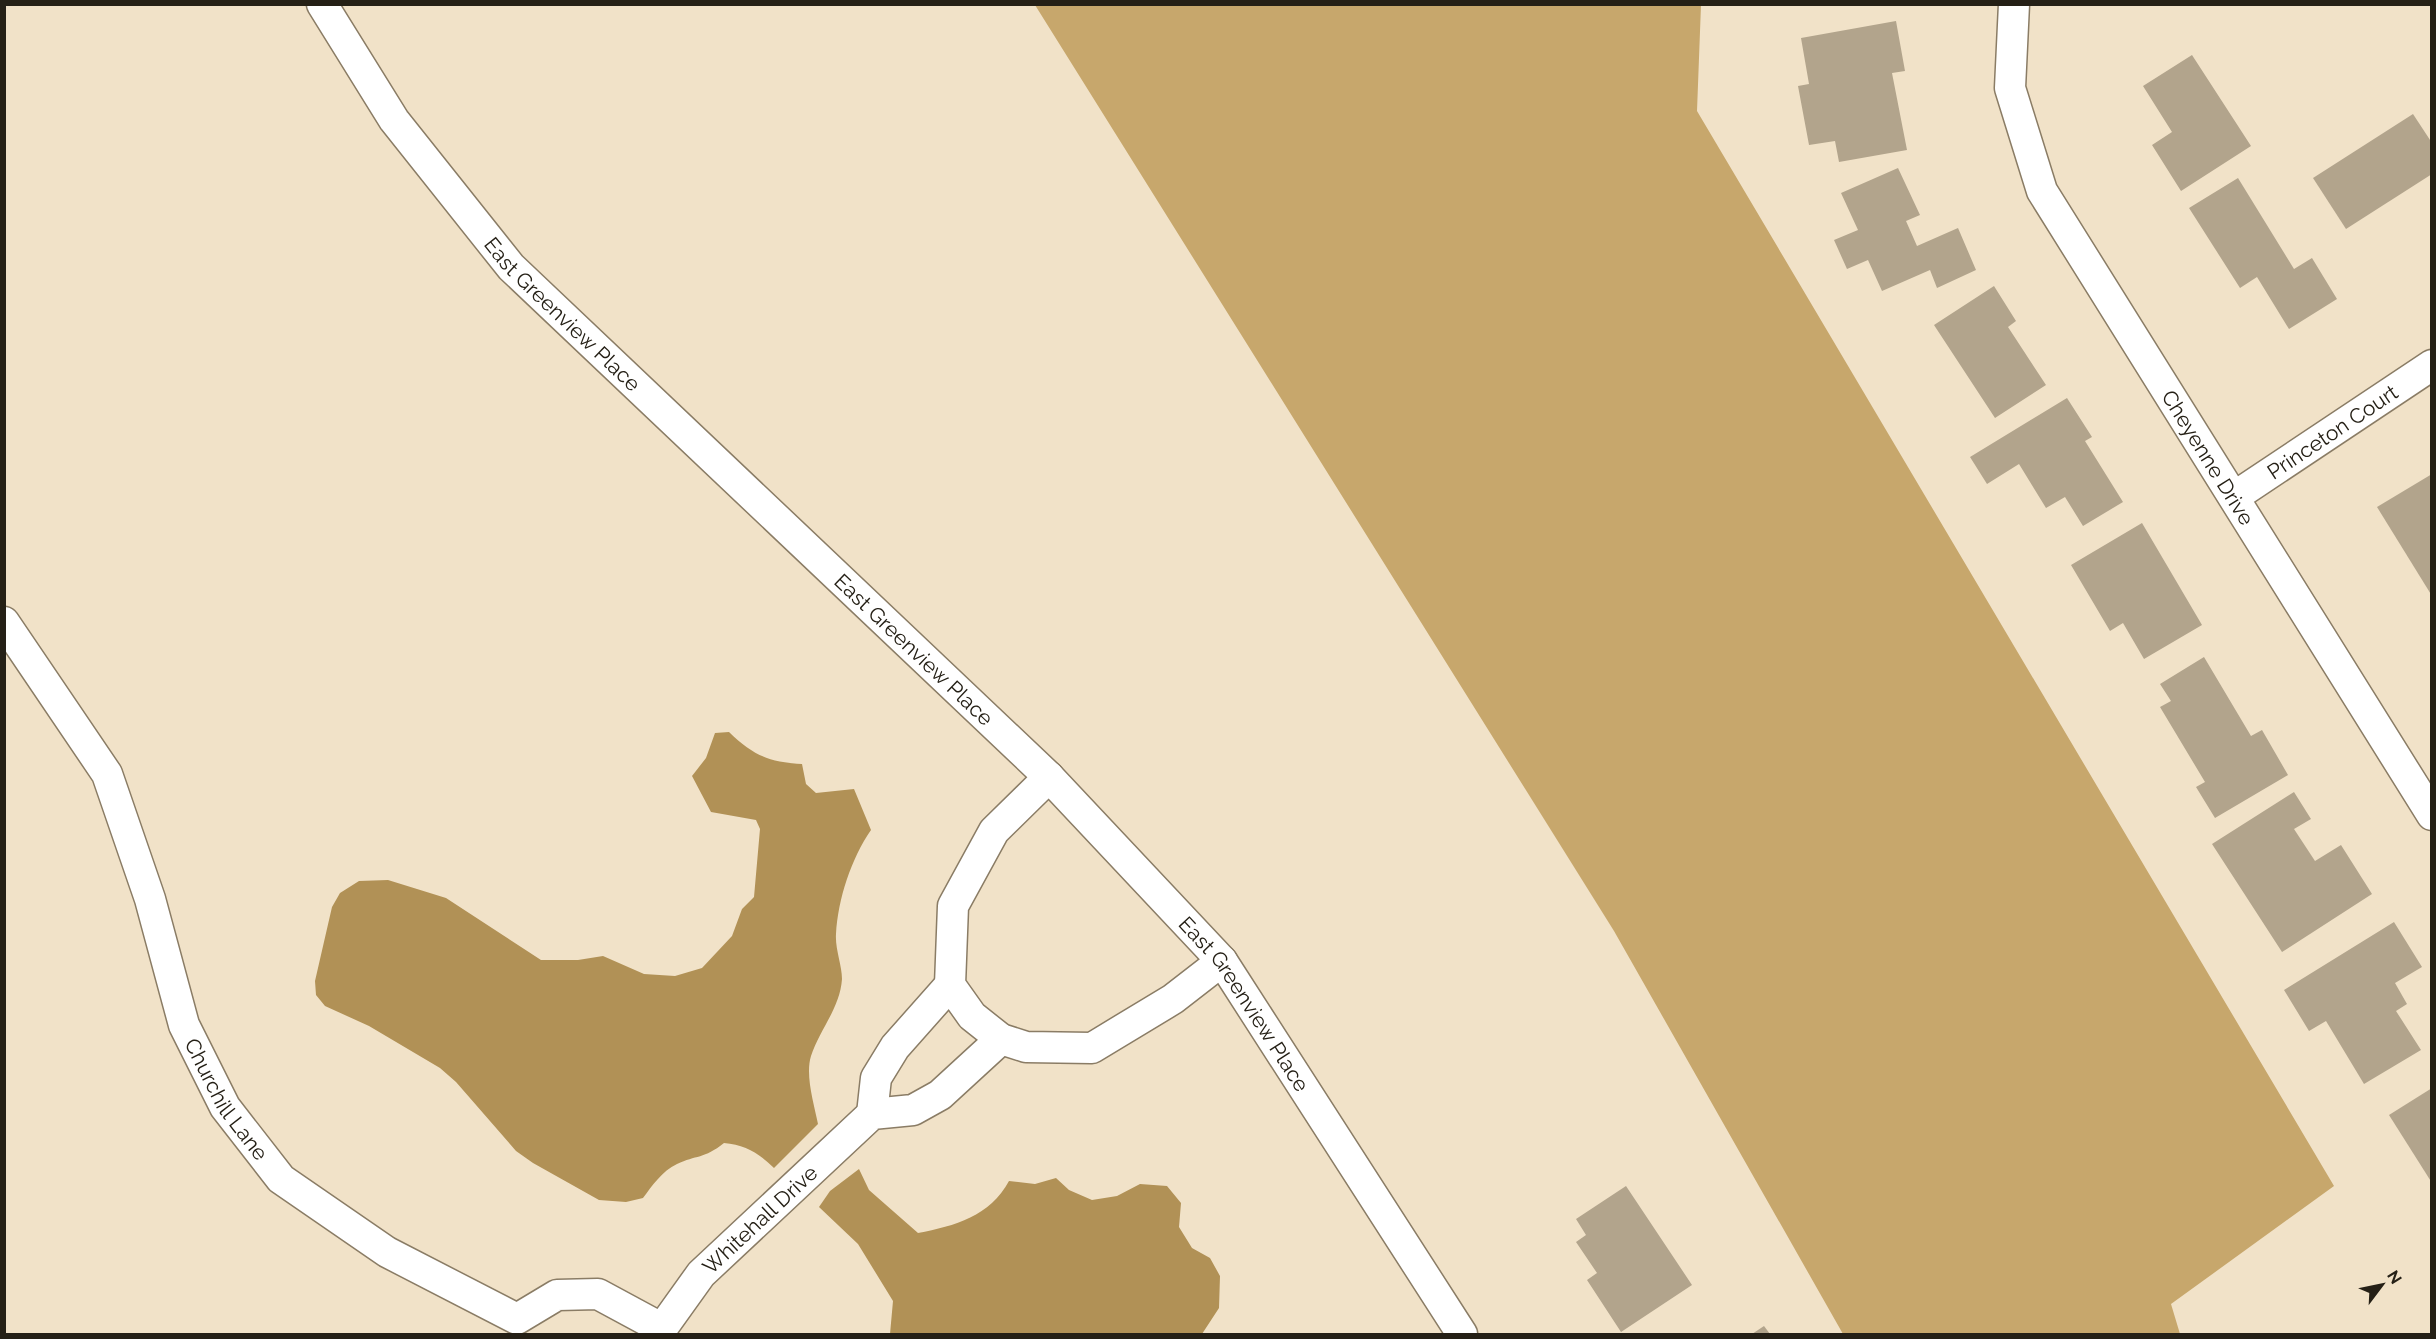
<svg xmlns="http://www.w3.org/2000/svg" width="2436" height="1339" font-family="Raleway,sans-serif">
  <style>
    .forest { fill: #c7a76c }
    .water { fill: #b19156 }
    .building { fill: #b2a48c }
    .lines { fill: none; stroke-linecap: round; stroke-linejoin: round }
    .street-casing { stroke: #8a7c65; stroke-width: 33 }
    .street { stroke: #fff; stroke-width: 30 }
    .labels { text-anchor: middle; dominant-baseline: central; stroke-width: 5; stroke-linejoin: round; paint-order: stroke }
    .street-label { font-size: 21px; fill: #252016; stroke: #f1e2c8 }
  </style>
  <rect width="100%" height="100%" fill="#f1e2c8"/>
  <path class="forest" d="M1035,5h666l-4,106 637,1075 -163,118 9,30h-337l-229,-403z"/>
  <g class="water">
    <path d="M729,732c24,23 39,30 73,32l4,20 10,9 38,-4 17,41c-20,29 -33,69 -35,104 -1,15 6,31 6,45 -2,29 -22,50 -31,77 -6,19 3,48 7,68l-44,44c-15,-15 -29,-23 -50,-25 -20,16 -28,12 -47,21 -15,7 -25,22 -34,34l-17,4 -27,-2 -66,-37 -17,-12 -60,-69 -16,-14 -71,-42 -44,-20 -9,-11 -1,-14 17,-74 8,-14 19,-12 29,-1 58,18 95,62h37l25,-4 41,18 31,2 27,-8 30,-32 10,-27 12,-12 6,-68 -4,-9 -45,-8 -19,-36 14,-18 9,-25z"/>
    <path d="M859,1169l10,21 49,43c37,-7 72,-17 91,-52l26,3 21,-6 13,12 23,10 25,-4 23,-12 27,2 14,17 -2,24 13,21 18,10 10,18 -1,32 -17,26h-312l3,-33 -35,-57 -39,-37 11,-16z"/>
  </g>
  <g class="building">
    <path d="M1896,21l9,50 -13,2 15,77 -68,12 -4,-21 -26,4 -11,-59 11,-2 -8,-46z"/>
    <path d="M2192,55l59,91 -70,45 -29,-46 20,-13 -29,-46z"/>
    <path d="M2413,114l19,29v31l-86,55 -33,-51z"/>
    <path d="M1898,168l22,47 -14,6 11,25 41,-18 18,42 -39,18 -7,-18 -48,21 -14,-31 -21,9 -13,-29 24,-10 -17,-37z"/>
    <path d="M2238,178l56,91 18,-11 25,41 -48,30 -32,-52 -17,11 -51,-80z"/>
    <path d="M1994,286l22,35 -8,6 38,58 -51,33 -61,-93z"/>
    <path d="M2067,398l25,39 -7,4 38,61 -40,24 -18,-29 -19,11 -27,-44 -32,20 -17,-27z"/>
    <path d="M2432,474v122l-55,-89z"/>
    <path d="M2142,523l60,102 -58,34 -21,-36 -13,8 -39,-66z"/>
    <path d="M2204,657l47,79 11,-6 26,45 -73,43 -19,-31 9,-5 -45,-75 11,-6 -11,-17z"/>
    <path d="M2294,792l17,27 -17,10 21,32 26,-16 31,49 -90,58 -70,-108z"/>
    <path d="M2394,922l28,45 -27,16 12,21 -11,7 25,39 -57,34 -38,-63 -17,10 -25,-41z"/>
    <path d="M2432,1088v95l-43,-68z"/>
    <path d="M1626,1186l66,99 -71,47 -34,-52 10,-7 -21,-31 10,-7 -10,-16z"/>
    <path d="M1764,1326l6,8h-18z"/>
  </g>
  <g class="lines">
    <g class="street-casing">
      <g id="street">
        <path id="s1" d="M322,4l72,116 117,147 538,510 173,184 240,373"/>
        <path id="s2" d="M2014,4l-4,84 32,103 390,624"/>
        <path id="s3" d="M2234,497l198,-132"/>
        <path id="s4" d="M4,622l103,152 43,125 34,126 41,82 56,72 106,73 130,67 40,-24 41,-1 63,34"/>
        <path d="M1049,777l-55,54 -41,75 -3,79 22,31 29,23 25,8 66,1 81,-49 49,-38"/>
        <path d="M872,1114l4,-36 19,-31 55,-62"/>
        <path id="s5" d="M658,1334l43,-60 171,-160 41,-4 27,-15 61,-56"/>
      </g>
    </g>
    <use href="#street" class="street"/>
  </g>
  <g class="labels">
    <g class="street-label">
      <text stroke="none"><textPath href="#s1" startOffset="394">East Greenview Place</textPath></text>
      <text stroke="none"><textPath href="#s3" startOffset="118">Princeton Court</textPath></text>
      <text stroke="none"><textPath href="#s2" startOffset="506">Cheyenne Drive</textPath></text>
      <text stroke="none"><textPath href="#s1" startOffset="880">East Greenview Place</textPath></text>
      <text stroke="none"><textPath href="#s1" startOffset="1366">East Greenview Place</textPath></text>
      <text stroke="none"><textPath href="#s4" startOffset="532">Churchill Lane</textPath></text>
      <text stroke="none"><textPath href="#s5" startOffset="154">Whitehall Drive</textPath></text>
    </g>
  </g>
  <rect width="2436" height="1339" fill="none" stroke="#252016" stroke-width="12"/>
  <g transform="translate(2382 1285) rotate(58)" stroke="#f1e2c8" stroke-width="4.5" paint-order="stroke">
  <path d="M0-4.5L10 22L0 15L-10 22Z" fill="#252016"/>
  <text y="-9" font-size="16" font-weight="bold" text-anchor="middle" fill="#252016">N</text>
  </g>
</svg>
